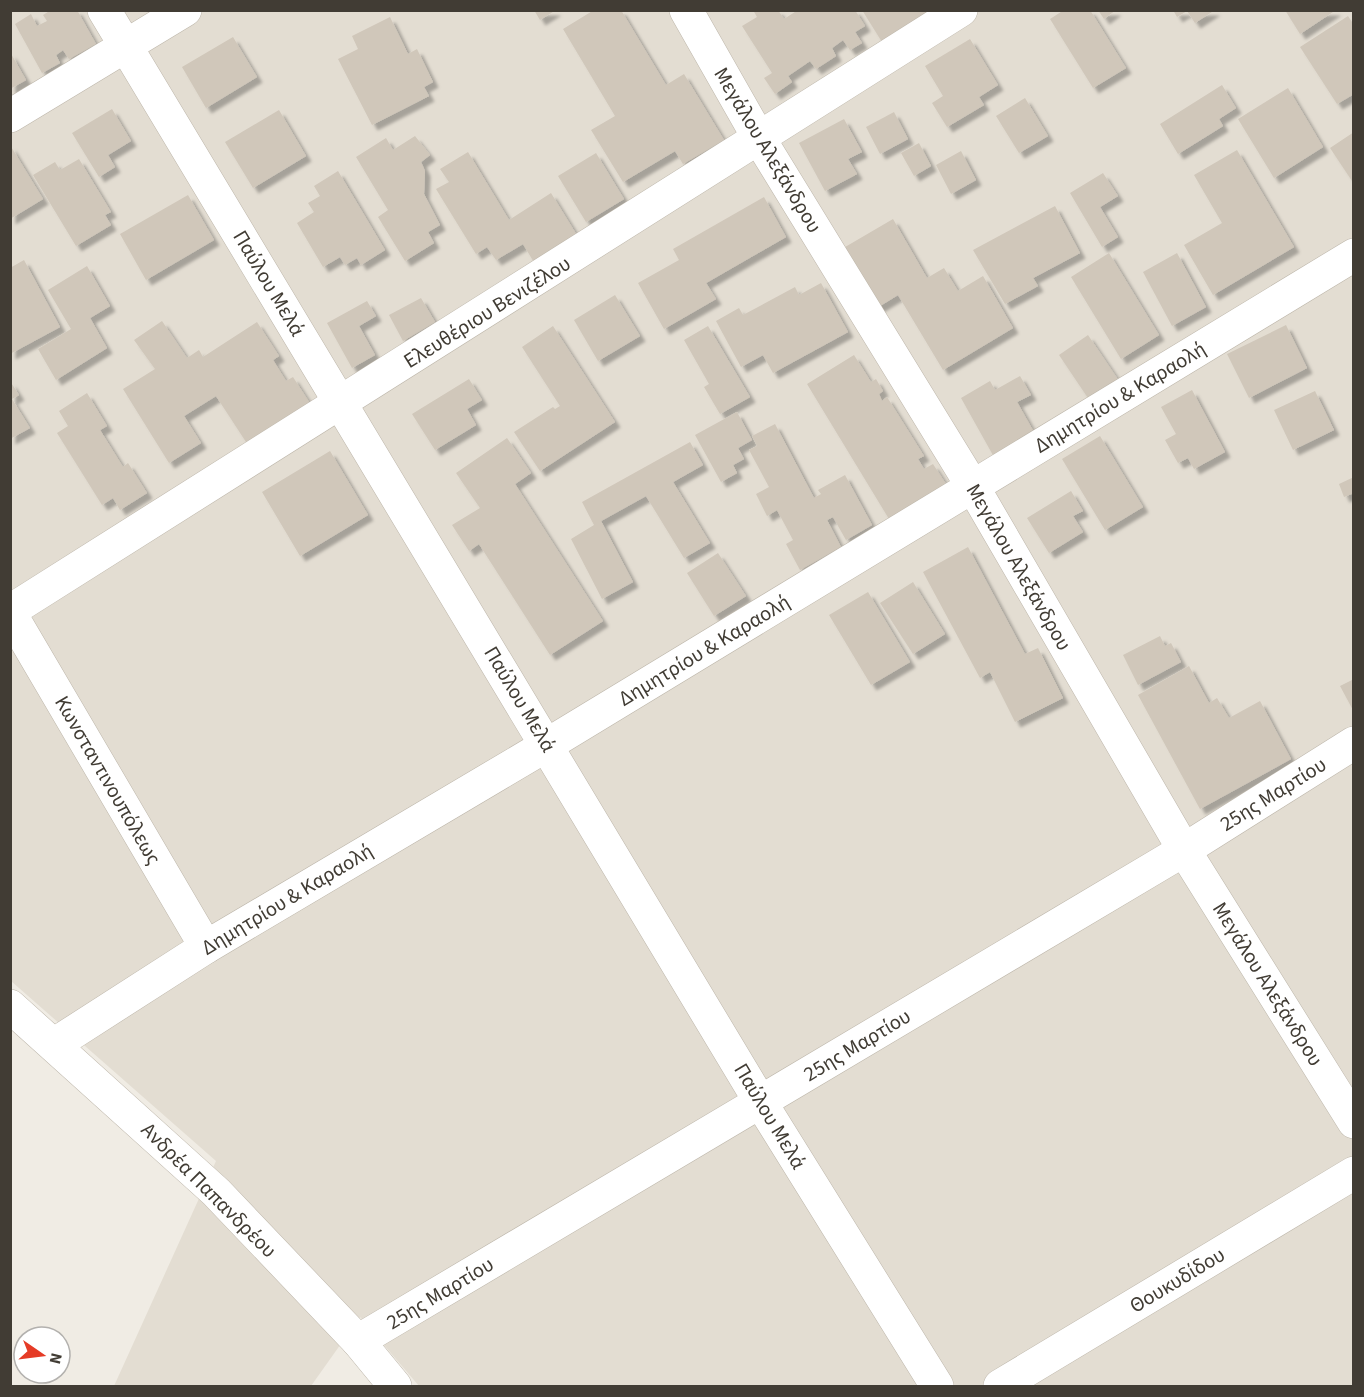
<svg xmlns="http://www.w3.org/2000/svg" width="1364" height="1397" font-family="'Source Sans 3',sans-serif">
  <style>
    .residential { fill: #e3ddd2 }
    .building { fill: #d0c7ba; filter: url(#shadow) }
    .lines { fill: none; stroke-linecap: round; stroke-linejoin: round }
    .minor-casing { stroke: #bdb6aa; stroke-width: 34 }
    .minor { stroke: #fff; stroke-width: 33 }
    .labels { text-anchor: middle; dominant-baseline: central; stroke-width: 4.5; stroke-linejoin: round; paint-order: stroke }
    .street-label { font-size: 21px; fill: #413c34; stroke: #fff }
  </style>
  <defs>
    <filter id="shadow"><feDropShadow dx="5.5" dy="5.5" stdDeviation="1.5" flood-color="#0004"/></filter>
  </defs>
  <rect width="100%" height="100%" fill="#f0ece4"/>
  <path class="residential" d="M11,11h1342v1375h-934l-59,-69 -49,69h-197l102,-225 -205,-180z"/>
  <g class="building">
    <path d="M51,10h26l19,34 -27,15 -6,-9 -7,5 4,8 -18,10 -27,-49 16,-10 6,12 10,-5 -4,-6z"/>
    <path d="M534,10h22l-16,10z"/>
    <path d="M594,10h27l45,75 18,-11 40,66 -41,24 -8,-13 -52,31 -32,-52 24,-14 -52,-87z"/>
    <path d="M753,10h25l6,9 14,-9h57l10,16 -10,6 7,11 -12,7 -7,-10 -11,8 4,8 -20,13 -6,-8 -22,15 4,6 -17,12 -11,-16 8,-5 -30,-47 15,-9z"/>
    <path d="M862,10h68l-48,32z"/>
    <path d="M1064,10h26l36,58 -33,20 -43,-69z"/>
    <path d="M1098,10h18l-12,9z"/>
    <path d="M1173,10h42l-20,13 -8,-12 -10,6z"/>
    <path d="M1285,10h51l-36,24z"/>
    <path d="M1348,16l6,9v69l-17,10 -37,-57z"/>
    <path d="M390,17l18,37 9,-5 16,33 -9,5 5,9 -57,29 -34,-66 20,-10 -6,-13z"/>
    <path d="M233,37l24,40 -51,31 -24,-41z"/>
    <path d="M970,39l28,46 -19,12 5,8 -37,22 -15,-24 11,-7 -18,-30z"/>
    <path d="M10,52l16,28 -16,9z"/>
    <path d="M1222,85l14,23 -17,11 4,7 -45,28 -18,-30z"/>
    <path d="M1288,88l35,59 -49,31 -36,-59z"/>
    <path d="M1025,98l23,38 -29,17 -23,-37z"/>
    <path d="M112,109l19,32 -23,14 7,12 -16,10 -27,-44z"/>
    <path d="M279,110l27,46 -53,32 -28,-46z"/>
    <path d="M894,112l14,27 -28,15 -14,-27z"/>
    <path d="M844,119l18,33 -14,7 9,15 -32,17 -26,-48z"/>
    <path d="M1354,132v52l-24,-36z"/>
    <path d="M415,136l15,19 -9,7 4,9 -1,23 16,31 -12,7 6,11 -29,18 -27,-44 10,-7 -32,-53 30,-19 7,12z"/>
    <path d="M919,143l12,23 -17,10 -13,-23z"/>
    <path d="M10,145l33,54 -33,20z"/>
    <path d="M1237,150l57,97 -81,48 -29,-50 38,-22 -28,-48z"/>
    <path d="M961,151l15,29 -25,14 -15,-29z"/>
    <path d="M468,152l41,68 42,-27 27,44 -43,27 -12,-20 -27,16 -9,-13 -11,7 -40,-65 13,-7 -9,-13z"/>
    <path d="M596,153l28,46 -38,23 -28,-46z"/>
    <path d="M79,159l32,53 -6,3 6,10 -35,21 -43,-71 22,-13 5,8z"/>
    <path d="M338,171l47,79 -24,15 -4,-7 -12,7 -5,-8 -17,10 -26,-44 17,-11 -6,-9 12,-7 -6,-10z"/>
    <path d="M1103,173l15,23 -18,11 18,30 -16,10 -32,-54z"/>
    <path d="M188,195l26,45 -68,40 -26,-46z"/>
    <path d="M764,197l22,40 -80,46 10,16 -52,30 -26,-46 41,-23 -6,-11z"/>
    <path d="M1055,206l25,47 -47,25 5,8 -33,18 -32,-54z"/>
    <path d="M893,219l34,59 17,-10 14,23 25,-15 30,52 -70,42 -45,-75 -23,14 -35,-59z"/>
    <path d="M1109,253l50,82 -38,24 -50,-82z"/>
    <path d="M1177,253l29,54 -34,19 -29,-54z"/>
    <path d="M24,260l36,67 -50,27v-86z"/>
    <path d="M87,266l23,40 -20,12 17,30 -51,32 -18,-31 33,-20 -23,-39z"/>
    <path d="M821,283l27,49 -75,41 -10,-18 -22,12 -25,-46 23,-13 4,7 52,-28 4,8z"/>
    <path d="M615,295l25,41 -42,25 -24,-41z"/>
    <path d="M421,298l14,24 -32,19 -14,-26z"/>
    <path d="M367,301l9,15 -17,10 16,29 -23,13 -25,-45z"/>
    <path d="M162,321l25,37 12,-8 4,7 54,-35 22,34 -6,4 13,21 7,-4 18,28 -63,40 -32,-49 -32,20 17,27 -32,20 -46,-74 32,-20 -21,-29z"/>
    <path d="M1286,325l21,43 -58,30 -22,-44z"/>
    <path d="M553,326l62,96 -75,49 -26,-39 39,-25 2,2 5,-3 -38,-59z"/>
    <path d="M708,326l42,71 -30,17 -16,-27 5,-3 -25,-44z"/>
    <path d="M1088,335l33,49 -29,20 -33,-49z"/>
    <path d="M854,355l17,27 5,-3 7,12 -4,3 3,7 5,-4 37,59 -6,3 6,10 9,-5 13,20 -57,35 -82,-135z"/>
    <path d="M1020,376l11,19 -14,7 18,32 -41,23 -33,-59 29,-17 5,9z"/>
    <path d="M469,379l13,21 -15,9 9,16 -41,25 -23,-36z"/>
    <path d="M10,381l9,14 -7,4 18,29 -20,11z"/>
    <path d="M1192,390l33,62 -31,17 -6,-11 -10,5 -13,-23 11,-6 -15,-27z"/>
    <path d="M1315,391l19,39 -41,20 -19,-40z"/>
    <path d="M87,393l20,33 -7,4 23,37 5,-4 19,30 -27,17 -7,-12 -11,7 -45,-72 11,-7 -9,-15z"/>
    <path d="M737,412l15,28 -14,8 6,11 -11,6 4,8 -16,9 -26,-47z"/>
    <path d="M775,424l39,74 7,-4 -3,-4 27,-15 27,50 -26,15 -13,-23 -6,3 14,27 -41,23 -14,-26 7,-4 -16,-30 -10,6 -11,-22 13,-7 -20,-37 8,-4 -5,-10z"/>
    <path d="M1100,436l43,71 -38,23 -43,-71z"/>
    <path d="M507,438l24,35 -16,11 88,137 -53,34 -71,-111 -10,7 -17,-26 28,-17 -24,-35z"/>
    <path d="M690,442l13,23 -30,17 37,61 -26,15 -38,-62 -45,25 32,61 -31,17 -31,-60 23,-14 -12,-23z"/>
    <path d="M330,451l38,64 -68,41 -38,-64z"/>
    <path d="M1354,477v16l-10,4 -5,-13z"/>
    <path d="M1071,491l12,20 -10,5 10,16 -34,21 -22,-35z"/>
    <path d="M968,547l57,107 13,-6 25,50 -48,24 -25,-50 -10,6 -57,-106z"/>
    <path d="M718,553l28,43 -32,20 -27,-43z"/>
    <path d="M913,582l32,52 -32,20 -33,-51z"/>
    <path d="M868,592l42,70 -39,23 -42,-70z"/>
    <path d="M1160,636l5,10 6,-3 10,19 -43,23 -15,-30z"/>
    <path d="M1189,666l20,37 8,-5 12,20 31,-17 31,58 -91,50 -62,-114z"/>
    <path d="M1354,679v33l-14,-26z"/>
  </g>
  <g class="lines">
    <g class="minor-casing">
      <g id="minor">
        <path d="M104,10l657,1093 176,283"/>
        <path d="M686,10l74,130 213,347 211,363 170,272"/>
        <path d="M10,116l175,-106"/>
        <path d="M10,611l951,-601"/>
        <path d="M10,613l196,334"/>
        <path d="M10,1006l206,186 142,149 37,45"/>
        <path d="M55,1044l151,-97 341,-202 807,-490"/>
        <path d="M358,1341l826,-491 170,-107"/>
        <path d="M1000,1386l354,-213"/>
      </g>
    </g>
    <use href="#minor" class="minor"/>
  </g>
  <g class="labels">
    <g class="street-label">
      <text transform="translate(768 150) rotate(59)">Μεγάλου Αλεξάνδρου</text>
      <text transform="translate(269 283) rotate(59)">Παύλου Μελά</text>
      <text transform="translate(487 312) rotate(-32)">Ελευθέριου Βενιζέλου</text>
      <text transform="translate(1120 397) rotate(-31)">Δημητρίου &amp; Καραολή</text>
      <text transform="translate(1019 567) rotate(60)">Μεγάλου Αλεξάνδρου</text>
      <text transform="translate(704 650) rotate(-31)">Δημητρίου &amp; Καραολή</text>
      <text transform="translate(520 699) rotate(59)">Παύλου Μελά</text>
      <text transform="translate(108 780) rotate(60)">Κωνσταντινουπόλεως</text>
      <text transform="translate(1273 794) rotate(-32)">25ης Μαρτίου</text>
      <text transform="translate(287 899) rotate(-31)">Δημητρίου &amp; Καραολή</text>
      <text transform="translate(1268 984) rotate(58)">Μεγάλου Αλεξάνδρου</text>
      <text transform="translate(857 1045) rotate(-31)">25ης Μαρτίου</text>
      <text transform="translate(770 1116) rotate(59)">Παύλου Μελά</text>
      <text transform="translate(209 1190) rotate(45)">Ανδρέα Παπανδρέου</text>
      <text transform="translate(1177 1280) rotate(-31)">Θουκυδίδου</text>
      <text transform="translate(440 1293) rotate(-31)">25ης Μαρτίου</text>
    </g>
  </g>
  <rect width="1364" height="1397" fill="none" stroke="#413c34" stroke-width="24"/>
  <g transform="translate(42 1355) rotate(104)"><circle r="28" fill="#ffffff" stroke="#b3b1ae" stroke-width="1.5"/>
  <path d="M0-4.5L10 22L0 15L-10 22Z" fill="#e53b26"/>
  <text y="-9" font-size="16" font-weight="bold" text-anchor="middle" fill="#413c34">N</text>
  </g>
</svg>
